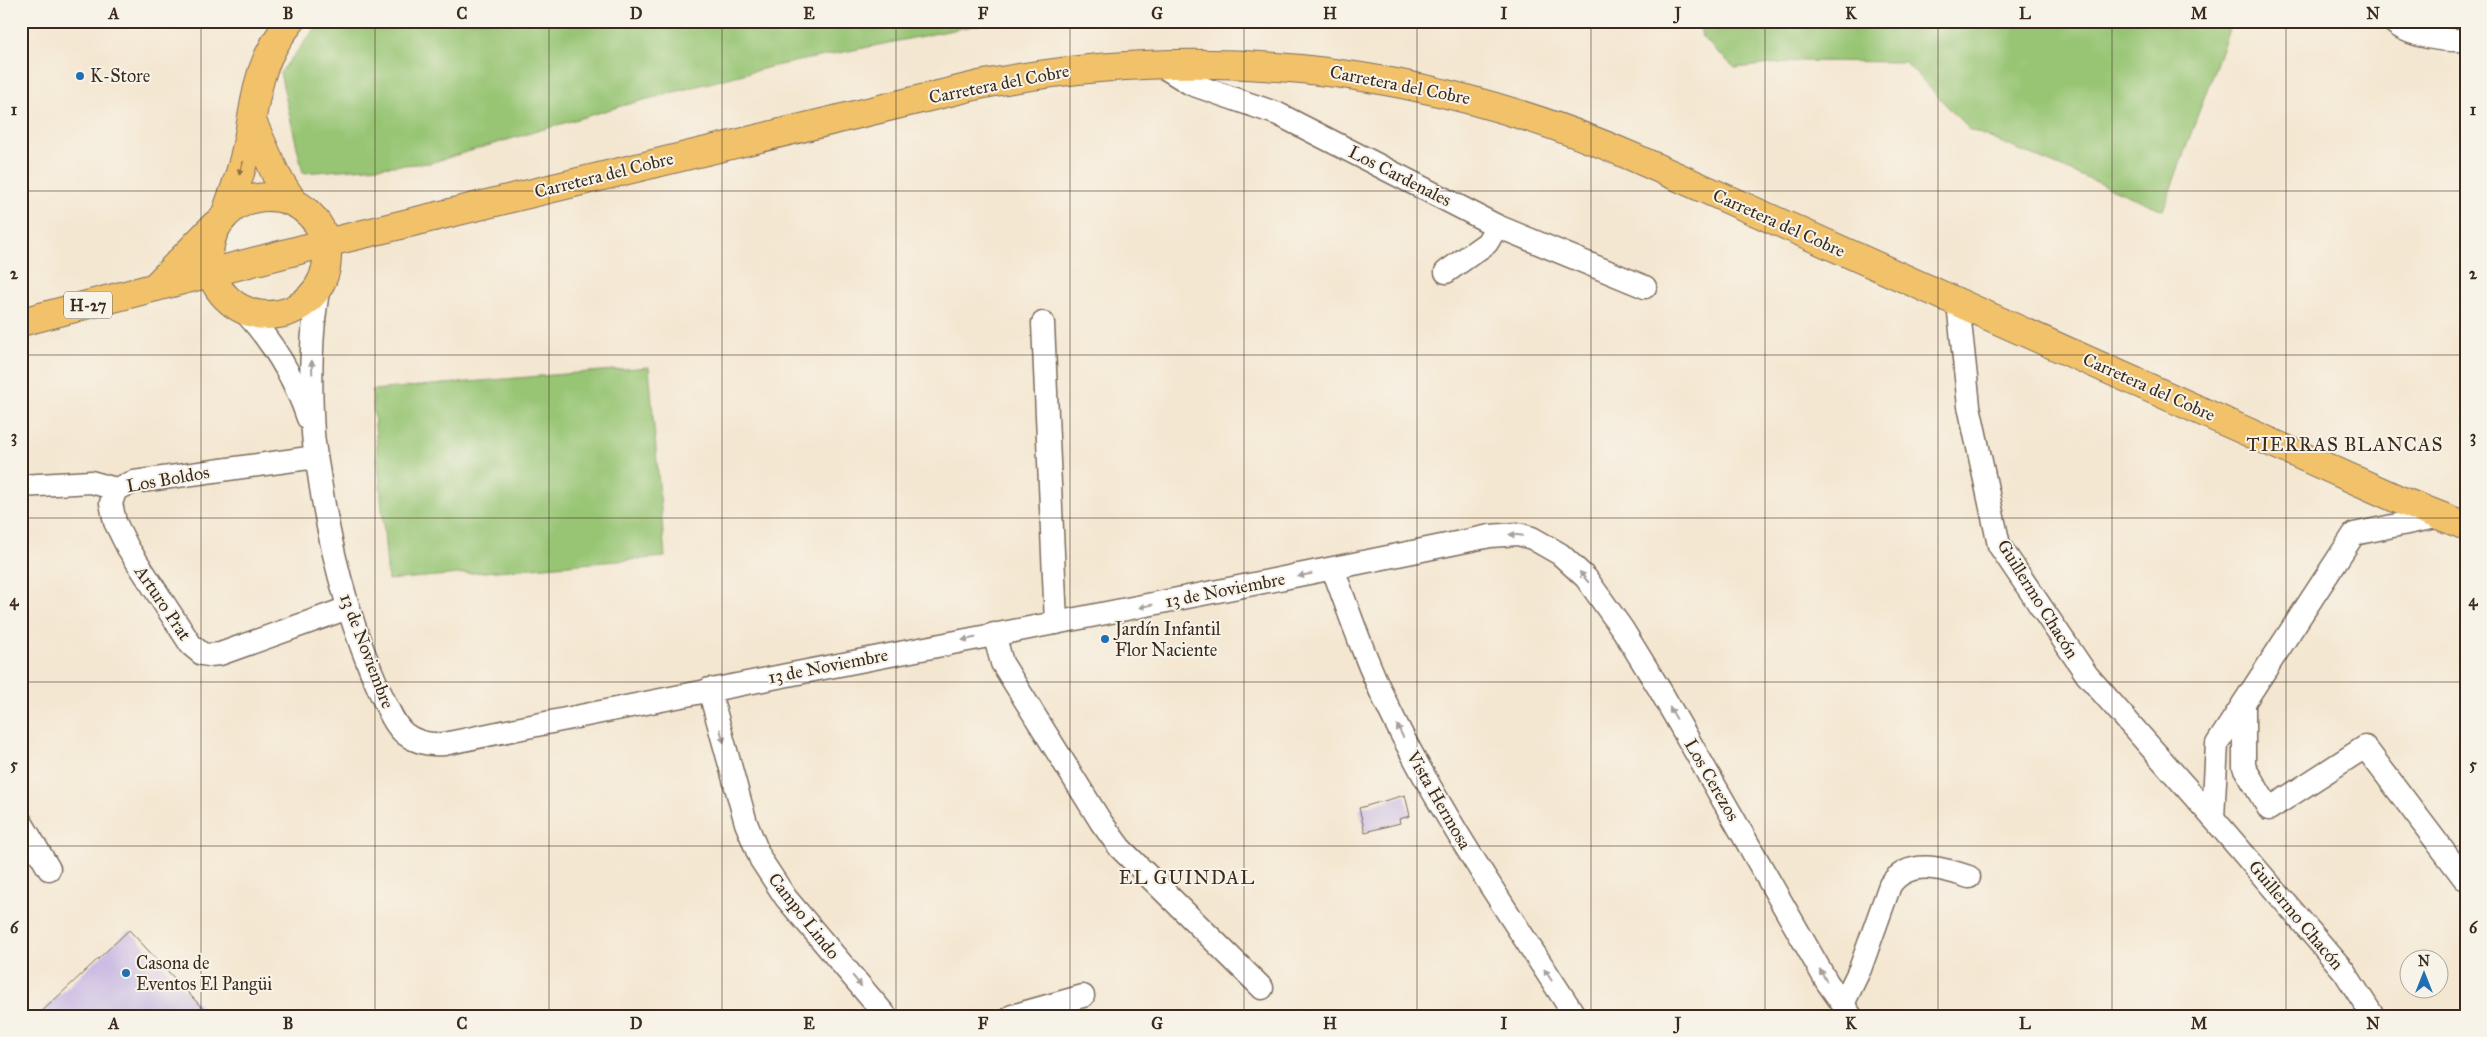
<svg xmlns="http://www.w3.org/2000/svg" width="2487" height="1037" font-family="'IM FELL Great Primer',serif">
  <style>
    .green { fill: #97c573; stroke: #697848 }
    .building { fill: #c3b2e3 }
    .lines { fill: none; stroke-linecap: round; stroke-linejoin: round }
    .minor-casing { stroke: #7c6c5d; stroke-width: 25 }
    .major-casing { stroke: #7c6c5d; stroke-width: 30 }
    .minor { stroke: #fff; stroke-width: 22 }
    .major { stroke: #f2c26a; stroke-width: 28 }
    .oneway { fill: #8d6e40 }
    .oneway2 { fill: #a79f9a }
    .grid { fill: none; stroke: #3b2a1e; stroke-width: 1; stroke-opacity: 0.55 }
    .poi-dot { fill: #1f6fb2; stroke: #f7f3e8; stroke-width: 2 }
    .labels { text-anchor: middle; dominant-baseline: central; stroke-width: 4; stroke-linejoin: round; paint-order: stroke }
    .shield { fill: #f7f3e8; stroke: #73665b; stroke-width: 1 }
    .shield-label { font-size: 16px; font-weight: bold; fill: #3b2a1e }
    .poi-label { font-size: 18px; fill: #3b2a1e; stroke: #f7f3e8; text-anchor: start }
    .street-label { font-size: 18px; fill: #3b2a1e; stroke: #f7f3e8 }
    .neighbourhood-label { font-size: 19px; letter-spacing: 1px; fill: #3b2a1e; stroke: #f7f3e8 }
    .neatline { fill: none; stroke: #3b2a1e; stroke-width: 2 }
    .grid-label { font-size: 16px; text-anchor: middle; font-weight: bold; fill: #3b2a1e }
  </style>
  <rect width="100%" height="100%" fill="#f7f3e8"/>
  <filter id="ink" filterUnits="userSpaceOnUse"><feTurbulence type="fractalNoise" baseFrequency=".02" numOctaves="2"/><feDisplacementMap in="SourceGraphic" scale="10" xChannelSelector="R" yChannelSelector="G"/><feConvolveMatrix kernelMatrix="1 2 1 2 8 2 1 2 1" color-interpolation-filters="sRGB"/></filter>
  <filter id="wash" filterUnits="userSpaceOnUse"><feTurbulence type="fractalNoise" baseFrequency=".0096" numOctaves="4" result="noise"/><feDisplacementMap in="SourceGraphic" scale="20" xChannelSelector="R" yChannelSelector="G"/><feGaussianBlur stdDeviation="1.12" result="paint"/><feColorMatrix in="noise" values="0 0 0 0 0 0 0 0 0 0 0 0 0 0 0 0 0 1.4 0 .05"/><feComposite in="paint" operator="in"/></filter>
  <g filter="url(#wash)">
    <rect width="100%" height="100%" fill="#f4e7d1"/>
    <g class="green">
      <path d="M321,21h677l-224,45 -153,40 -191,57 -127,10 -23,-100z"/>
      <path d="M1699,21h533l-69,189 -194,-81 -64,-67 -107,-1 -63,7 -33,-31z"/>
      <path d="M649,367l16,190 -277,23 -16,-190z"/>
    </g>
    <g id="blocks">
      <g class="building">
        <path d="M1405,795l5,21 -11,3 1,4 -35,9 -6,-24z"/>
        <path d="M129,930l81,86h-173z"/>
      </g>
    </g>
  </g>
  <g filter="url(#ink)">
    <use href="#blocks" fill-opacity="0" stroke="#7c6c5d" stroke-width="1"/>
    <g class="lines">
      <g class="minor-casing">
        <g id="minor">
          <path d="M2392,21c17,16 52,20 74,19"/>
          <path d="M1157,63l34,21 87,30 219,112 148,61"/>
          <path d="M1446,272l41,-29 10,-17"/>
          <path d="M319,286c-9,47 -9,98 -6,147 1,16 5,32 7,48 11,73 30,144 60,211 7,14 13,32 25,42 12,9 25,11 39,10 349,-73 698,-135 1046,-208l28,-2 14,4 28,16 26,24 37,52 37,60 167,292 24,34"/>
          <path d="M1958,303l11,103 30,139 88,130 126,143 131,153 29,45"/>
          <path d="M243,310c30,32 51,67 65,108"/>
          <path d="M1043,323l13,300"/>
          <path d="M316,457l-182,25 -18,7 -5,14 4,19 13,26 63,97 11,9 7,1 11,-1 128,-46"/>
          <path d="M21,486l70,-4 25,7"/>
          <path d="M1333,569c17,46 33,93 55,138 52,108 122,208 187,309"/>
          <path d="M994,634l8,29 99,159 19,26 142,140"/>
          <path d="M709,689l37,134 15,37 25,38 100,118"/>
          <path d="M2244,703v64l25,42 96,-62 99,131"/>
          <path d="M2213,818l4,-74 137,-210 87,-18"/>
          <path d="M21,822l28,47"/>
          <path d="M1843,1004l17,-35 30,-84c19,-27 52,-17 79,-8"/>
          <path d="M1012,1016l71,-20"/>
        </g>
      </g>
      <g class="major-casing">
        <g id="major">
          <path d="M252,121l24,54 18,28"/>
          <circle cx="268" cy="256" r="59"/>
          <path d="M226,213c5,-15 12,-31 16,-47 15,-55 9,-98 49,-145"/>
          <path d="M155,287l60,-62"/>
          <path d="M21,322l305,-79 653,-158c226,-44 443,-20 654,72l769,344 64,25"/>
        </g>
      </g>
      <use href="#minor" class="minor"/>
      <use href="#major" class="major"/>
    </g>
    <defs><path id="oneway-solid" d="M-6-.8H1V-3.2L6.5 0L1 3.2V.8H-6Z" transform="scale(1.25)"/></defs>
    <use class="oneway" href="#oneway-solid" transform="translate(241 168) rotate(106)"/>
    <g class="oneway2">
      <use href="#oneway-solid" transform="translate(312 367) rotate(-92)"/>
      <use href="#oneway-solid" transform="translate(1516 535) rotate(-174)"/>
      <use href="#oneway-solid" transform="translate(1305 575) rotate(168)"/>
      <use href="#oneway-solid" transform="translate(1584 577) rotate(-130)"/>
      <use href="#oneway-solid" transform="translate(1146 606) rotate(169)"/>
      <use href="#oneway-solid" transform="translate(969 639) rotate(169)"/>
      <use href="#oneway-solid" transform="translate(1673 713) rotate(-120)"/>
      <use href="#oneway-solid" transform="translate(1400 731) rotate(-117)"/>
      <use href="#oneway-solid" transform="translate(722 736) rotate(75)"/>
      <use href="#oneway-solid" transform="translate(1548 975) rotate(-123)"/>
      <use href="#oneway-solid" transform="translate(1823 975) rotate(-120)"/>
      <use href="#oneway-solid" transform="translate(857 981) rotate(50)"/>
    </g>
  </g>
  <path class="grid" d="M201,21v995M375,21v995M549,21v995M722,21v995M896,21v995M1070,21v995M1244,21v995M1417,21v995M1591,21v995M1765,21v995M1938,21v995M2112,21v995M2286,21v995M21,191h2445M21,355h2445M21,518h2445M21,682h2445M21,846h2445"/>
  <g class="poi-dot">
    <circle cx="80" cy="76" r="5"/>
    <circle cx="1105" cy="639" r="5"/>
    <circle cx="126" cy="973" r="5"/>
  </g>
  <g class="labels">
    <rect class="shield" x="64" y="291.5" width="48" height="27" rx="4"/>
    <g class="shield-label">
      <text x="88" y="305">H-27</text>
    </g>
    <g class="poi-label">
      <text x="90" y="76">K-Store</text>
      <text x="1115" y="629">Jardín Infantil<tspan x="1115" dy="21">Flor Naciente</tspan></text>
      <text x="136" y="963">Casona de<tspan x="136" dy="21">Eventos El Pangüi</tspan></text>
    </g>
    <g class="street-label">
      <text transform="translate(999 84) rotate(-11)">Carretera del Cobre</text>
      <text transform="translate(1400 85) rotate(11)">Carretera del Cobre</text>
      <text transform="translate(604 175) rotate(-14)">Carretera del Cobre</text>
      <text transform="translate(1400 176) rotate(27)">Los Cardenales</text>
      <text transform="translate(1779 223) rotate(24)">Carretera del Cobre</text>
      <text transform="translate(2149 387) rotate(24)">Carretera del Cobre</text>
      <text transform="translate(168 479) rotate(-10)">Los Boldos</text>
      <text transform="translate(1225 590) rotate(-11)">13 de Noviembre</text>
      <text transform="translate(2038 599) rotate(58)">Guillermo Chacón</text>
      <text transform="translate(163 603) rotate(56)">Arturo Prat</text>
      <text transform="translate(367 651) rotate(69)">13 de Noviembre</text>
      <text transform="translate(828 666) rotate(-11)">13 de Noviembre</text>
      <text transform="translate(1712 780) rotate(60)">Los Cerezos</text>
      <text transform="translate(1439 800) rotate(60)">Vista Hermosa</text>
      <text transform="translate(2296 915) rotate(50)">Guillermo Chacón</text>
      <text transform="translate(804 916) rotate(52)">Campo Lindo</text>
    </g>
    <g class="neighbourhood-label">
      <text x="2345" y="444">TIERRAS BLANCAS</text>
      <text x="1187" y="877">EL GUINDAL</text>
    </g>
  </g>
  <rect width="2487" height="1037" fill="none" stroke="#f7f3e8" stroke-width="55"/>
  <g transform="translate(2424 974)"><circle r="24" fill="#f7f3e8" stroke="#aca397"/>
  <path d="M0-4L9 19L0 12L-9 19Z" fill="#1f6fb2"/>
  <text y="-8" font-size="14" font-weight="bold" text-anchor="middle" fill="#3b2a1e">N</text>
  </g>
  <rect x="28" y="28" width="2432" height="982" class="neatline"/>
  <g class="grid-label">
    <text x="114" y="19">A</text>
    <text x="288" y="19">B</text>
    <text x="462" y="19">C</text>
    <text x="636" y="19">D</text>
    <text x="809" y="19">E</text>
    <text x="983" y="19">F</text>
    <text x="1157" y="19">G</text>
    <text x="1330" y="19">H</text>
    <text x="1504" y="19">I</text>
    <text x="1678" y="19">J</text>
    <text x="1851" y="19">K</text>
    <text x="2025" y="19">L</text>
    <text x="2199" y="19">M</text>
    <text x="2373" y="19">N</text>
    <text x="14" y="115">1</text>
    <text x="2473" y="115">1</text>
    <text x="14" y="279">2</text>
    <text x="2473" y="279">2</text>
    <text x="14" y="442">3</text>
    <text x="2473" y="442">3</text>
    <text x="14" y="606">4</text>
    <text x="2473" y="606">4</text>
    <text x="14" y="770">5</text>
    <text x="2473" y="770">5</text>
    <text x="14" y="933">6</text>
    <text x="2473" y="933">6</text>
    <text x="114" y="1029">A</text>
    <text x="288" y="1029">B</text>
    <text x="462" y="1029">C</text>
    <text x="636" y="1029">D</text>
    <text x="809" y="1029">E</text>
    <text x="983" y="1029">F</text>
    <text x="1157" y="1029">G</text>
    <text x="1330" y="1029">H</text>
    <text x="1504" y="1029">I</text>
    <text x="1678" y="1029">J</text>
    <text x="1851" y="1029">K</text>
    <text x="2025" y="1029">L</text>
    <text x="2199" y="1029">M</text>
    <text x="2373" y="1029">N</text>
  </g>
</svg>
